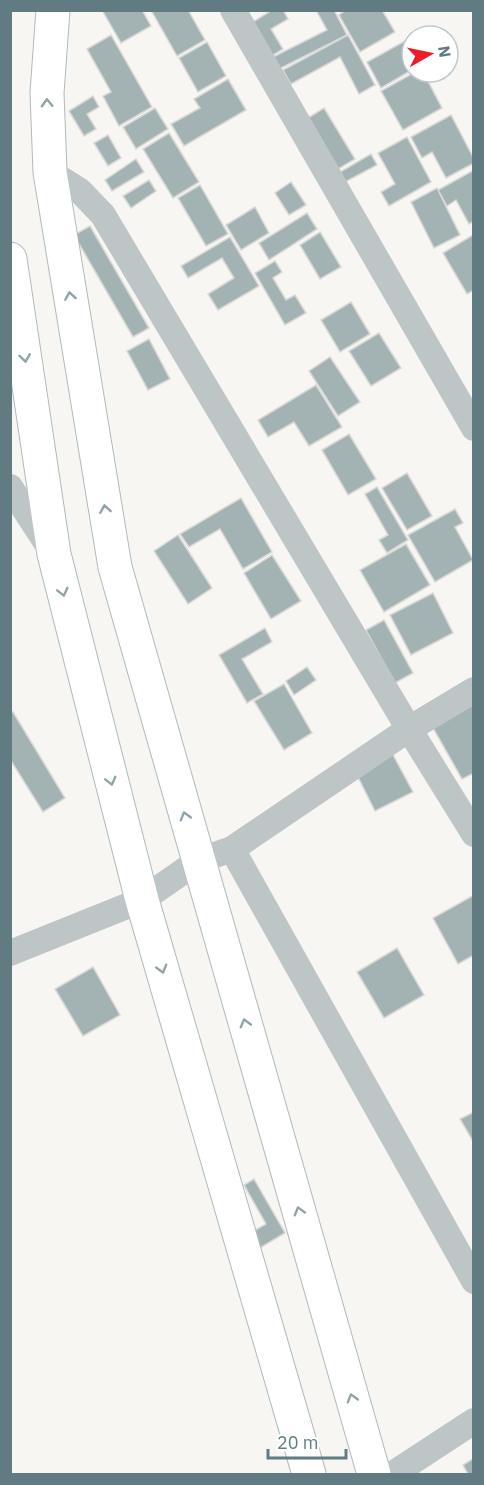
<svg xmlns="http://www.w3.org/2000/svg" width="484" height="1485" font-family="'IBM Plex Sans',sans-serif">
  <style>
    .building { fill: #a3b3b4; stroke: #d8d8d6; stroke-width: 1.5 }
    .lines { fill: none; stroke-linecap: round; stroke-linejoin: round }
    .primary-casing { stroke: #b0b9bb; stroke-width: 35 }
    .minor { stroke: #bdc5c6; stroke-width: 26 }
    .primary { stroke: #fff; stroke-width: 33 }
    .oneway { stroke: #90a3a7 }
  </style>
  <rect width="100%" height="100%" fill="#f7f6f3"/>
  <g class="building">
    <path d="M102,10h40l9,16 -30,17z"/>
    <path d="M151,10h37l17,30 -28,16z"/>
    <path d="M272,10h11l5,9 -17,10 12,20 -13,8 -20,-33z"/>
    <path d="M316,10h18l13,25 -68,34 -6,-12 54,-27z"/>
    <path d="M346,10h36l13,22 -35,20 -21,-37z"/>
    <path d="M111,35l41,72 -33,19 -16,-30 8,-4 -24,-43z"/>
    <path d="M348,35l27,50 -16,9 -19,-37 -49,27 -8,-14z"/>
    <path d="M405,41l7,13v16l-31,18 -14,-26z"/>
    <path d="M207,42l19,34 -28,16 -19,-34z"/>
    <path d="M415,72h8l19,36 -39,22 -22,-39z"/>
    <path d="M228,79l18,31 -62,36 -13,-22 29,-16 -6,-9z"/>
    <path d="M93,96l6,11 -12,7 9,15 -12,7 -15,-25z"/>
    <path d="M155,108l13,21 -32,20 -13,-22z"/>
    <path d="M324,108l31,51 -22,13 -30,-51z"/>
    <path d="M451,115l23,44v4l-28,15 -14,-26 -10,6 -11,-21z"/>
    <path d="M169,133l30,49 -26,16 -30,-49z"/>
    <path d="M108,135l13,23 -13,8 -14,-23z"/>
    <path d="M407,137l24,45 -42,24 -8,-14 14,-8 -17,-31z"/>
    <path d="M371,154l6,11 -32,17 -5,-10z"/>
    <path d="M136,159l8,13 -32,19 -7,-11z"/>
    <path d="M474,170v51l-5,3 -13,-24 -9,6 -9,-16z"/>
    <path d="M149,180l7,11 -25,17 -8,-12z"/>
    <path d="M291,182l15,23 -17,10 -14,-22z"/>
    <path d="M200,185l28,49 -22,12 -28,-48z"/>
    <path d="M437,188l23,47 -26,13 -23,-46z"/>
    <path d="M255,207l14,26 -28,17 -15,-25z"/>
    <path d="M307,213l10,16 -48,31 -10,-17z"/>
    <path d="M90,226l59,102 -16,9 -59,-102z"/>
    <path d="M320,232l21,35 -21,12 -20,-34z"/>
    <path d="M473,235l1,55 -7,4 -24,-41z"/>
    <path d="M230,237l29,49 -41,24 -10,-16 26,-16 -12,-20 -34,20 -7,-12z"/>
    <path d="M275,261l7,11 -9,6 13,22 9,-5 11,18 -21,12 -30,-52z"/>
    <path d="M351,302l19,32 -30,18 -19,-32z"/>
    <path d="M379,333l22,35 -30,18 -22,-35z"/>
    <path d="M149,339l21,40 -22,11 -21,-39z"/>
    <path d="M330,357l30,45 -22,14 -29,-45z"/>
    <path d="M316,385l26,42 -33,19 -15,-24 -26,15 -10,-17z"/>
    <path d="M349,434l27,45 -28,16 -26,-45z"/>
    <path d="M407,473l25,43 -25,14 -25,-42z"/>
    <path d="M377,487l31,53 -21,13 -8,-13 9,-5 -23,-41z"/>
    <path d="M241,498l31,54 -29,17 -23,-40 -31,18 -9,-13z"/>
    <path d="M455,509l8,14 -8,4 18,33 -38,22 -27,-47z"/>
    <path d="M178,535l34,53 -24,16 -34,-53z"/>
    <path d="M406,544l24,41 -46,27 -24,-42z"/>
    <path d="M272,555l29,46 -30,18 -27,-46z"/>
    <path d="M433,593l20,40 -42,22 -21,-40z"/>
    <path d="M384,620l29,53 -18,10 -29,-53z"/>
    <path d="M265,628l7,14 -30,17 21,35 -16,9 -28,-48z"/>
    <path d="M307,667l9,13 -22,15 -8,-14z"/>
    <path d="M284,684l28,49 -28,17 -30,-49z"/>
    <path d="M474,702v71l-12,6 -30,-53z"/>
    <path d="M13,712l52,86 -22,14 -33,-53v-45z"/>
    <path d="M392,753l21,39 -38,19 -19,-38z"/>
    <path d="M474,895v60l-16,9 -25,-46z"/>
    <path d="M397,948l27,47 -40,23 -27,-46z"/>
    <path d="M93,967l27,48 -37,21 -28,-47z"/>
    <path d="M474,1112v31l-14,-24z"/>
    <path d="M254,1179l31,54 -32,19 -8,-16 21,-12 -22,-39z"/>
    <path d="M474,1458v16h-6l-5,-9z"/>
  </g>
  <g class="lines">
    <g class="primary-casing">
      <g id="primary">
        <path d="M53,10l-6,83 3,79 65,395 259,907"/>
        <path d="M10,259l44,295 88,346 167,574"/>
      </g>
    </g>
    <g class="minor">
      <path d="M233,10l241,418"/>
      <path d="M50,172l30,19 23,24 306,514 65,105"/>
      <path d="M10,487l40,61"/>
      <path d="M232,849l242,432"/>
      <path d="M10,953l132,-53 56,-39 34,-12 177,-120 65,-39"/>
      <path d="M393,1474l81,-53"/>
    </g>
    <use href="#primary" class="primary"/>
  </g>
  <defs><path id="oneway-chevron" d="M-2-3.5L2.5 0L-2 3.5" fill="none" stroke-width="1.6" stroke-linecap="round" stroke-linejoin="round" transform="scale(1.5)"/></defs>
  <g class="oneway">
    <use href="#oneway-chevron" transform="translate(47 103) rotate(-92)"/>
    <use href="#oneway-chevron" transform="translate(70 296) rotate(-99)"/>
    <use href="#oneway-chevron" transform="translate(25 358) rotate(82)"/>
    <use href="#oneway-chevron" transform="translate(105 509) rotate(-99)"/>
    <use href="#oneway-chevron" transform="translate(63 592) rotate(76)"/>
    <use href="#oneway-chevron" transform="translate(111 781) rotate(76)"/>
    <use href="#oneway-chevron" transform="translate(185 816) rotate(-106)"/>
    <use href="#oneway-chevron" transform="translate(162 969) rotate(74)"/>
    <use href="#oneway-chevron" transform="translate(245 1023) rotate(-106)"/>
    <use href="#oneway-chevron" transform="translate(299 1211) rotate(-106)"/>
    <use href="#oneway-chevron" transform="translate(352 1398) rotate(-106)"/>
  </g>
  <rect width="484" height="1485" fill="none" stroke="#607b81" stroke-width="24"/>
  <g transform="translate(430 54) rotate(81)"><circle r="28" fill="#ffffff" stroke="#bfcacd" stroke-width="1.5"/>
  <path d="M0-4.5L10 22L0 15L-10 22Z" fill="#ef1b28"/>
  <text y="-9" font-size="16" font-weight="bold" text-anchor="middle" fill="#607b81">N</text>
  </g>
  <path d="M268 1449v9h78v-9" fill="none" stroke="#607b81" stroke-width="3"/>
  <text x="277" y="1449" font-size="18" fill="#607b81" stroke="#ffffff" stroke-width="4.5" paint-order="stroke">20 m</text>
</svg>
